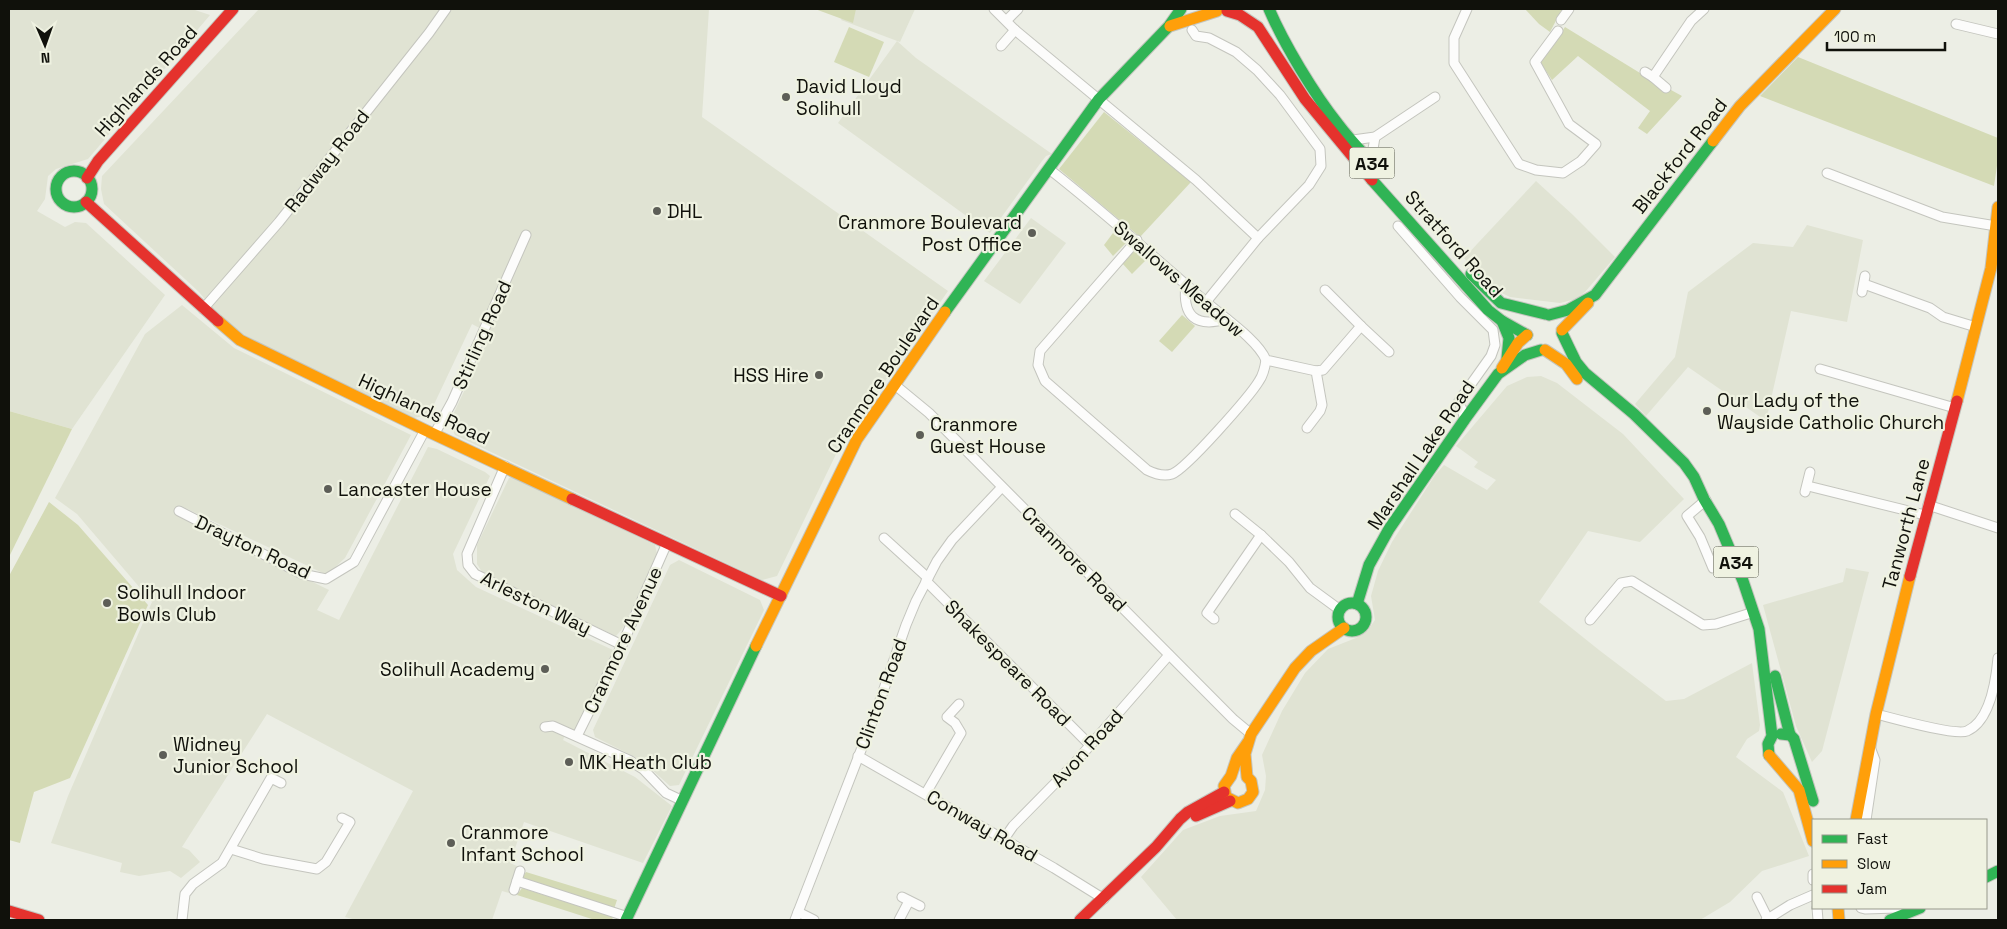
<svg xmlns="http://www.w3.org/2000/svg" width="2007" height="929" font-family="'Space Grotesk',sans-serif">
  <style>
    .built { fill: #e0e3d3 }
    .green { fill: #d4dab5 }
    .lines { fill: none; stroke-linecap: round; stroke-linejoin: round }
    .street-casing { stroke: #c4c5be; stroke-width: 11 }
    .fast-casing { stroke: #c4c5be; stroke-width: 13 }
    .slow-casing { stroke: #c4c5be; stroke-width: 13 }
    .jam-casing { stroke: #c4c5be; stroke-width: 13 }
    .street { stroke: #fcfcfb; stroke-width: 9 }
    .fast { stroke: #30b455; stroke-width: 11 }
    .slow { stroke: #ff9f0a; stroke-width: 11 }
    .jam { stroke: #e5322d; stroke-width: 11 }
    .poi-dot { fill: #5d5e57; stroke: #eff2e1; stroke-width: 2 }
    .labels { text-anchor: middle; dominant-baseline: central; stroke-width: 4.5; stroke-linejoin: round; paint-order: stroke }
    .shield { fill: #eff2e1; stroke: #53544b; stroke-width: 1 }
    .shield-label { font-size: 18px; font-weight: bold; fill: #10110b }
    .street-label { font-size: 19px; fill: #10110b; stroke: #eff2e1 }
    .poi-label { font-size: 19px; fill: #10110b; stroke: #eff2e1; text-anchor: start }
  </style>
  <rect width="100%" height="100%" fill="#eceee5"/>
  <g class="built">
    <path d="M9,9h183l18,6 -122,144 -32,10 -8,7 -3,23 -8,12 28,16 10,-5 11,1 79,72 -93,134 -63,-18z"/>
    <path d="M259,9h450l-7,108 246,174 -108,155 -63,130 -15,4 -307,-145 -6,-12 35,-74 5,-16 -17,-9 -43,91 -15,3 -170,-83 -28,-22 -17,-21 -95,-88 -3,-15 1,-13z"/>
    <path d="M848,9h67l-15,33 -59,-22z"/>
    <path d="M897,41l19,17 136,96 -6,2 -4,5 -52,72 -152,-110z"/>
    <path d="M1536,181l37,34 42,42 -30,35 -9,7 -16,4 -50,-6 -12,-6 -20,-16 -14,-17z"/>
    <path d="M1031,218l35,25 -46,61 -36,-23z"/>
    <path d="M1807,225l56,15 -16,82 -56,-11 -25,110 -78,-54 -42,49 -11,-12 40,-47 13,-65 65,-49 40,4z"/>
    <path d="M182,305l52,43 177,87 -66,123 -18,17 -146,-69 -3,10 151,74 -12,20 22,10 89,-173 9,2 48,23 5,4 -37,78 4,16 19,17 137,63 -38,83 -8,-3 -4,10 72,37 37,29 -29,57 -119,-41 -14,41 7,3 -8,27 -7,-2 -10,29h-136l-11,-3 68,-126 -146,-77 -85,133 7,3 11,12 -19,16 -11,-7 -31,5 -19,-4 2,-9 -71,-20 17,-47 84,-194 -75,-88 -22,-16 90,-164z"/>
    <path d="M1541,376l16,7 66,51 61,65 -44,43 -52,-11 -49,71 60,48 67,51 18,-2 68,-36 8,62 -1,6 -12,8 -11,18 47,35 26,64 -47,15 -32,31 -30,18h-523l-36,-43 42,-47 37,-14 36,-5 9,-21 1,-14 -4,-21 20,-44 23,-38 23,-24 28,-11 12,-8 7,-10 -4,-24 7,-25 14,-29 43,-67 9,-10 43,25 9,-10 -22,-13 4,-5 -22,-16 51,-60 20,-9z"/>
    <path d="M513,477l142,68 2,9 -34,74 -7,8 -134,-64 -5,-8v-19l32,-67z"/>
    <path d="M679,560l81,40 4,10 -85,175 -9,1 -29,-26 -46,-23 -2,-7 77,-165z"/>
    <path d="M1846,568l23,4 -47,179 -10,11 -16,-36 -33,-121 80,-23z"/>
  </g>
  <g class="green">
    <path d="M815,9h41l-3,14z"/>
    <path d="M1525,9h37l-12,23 -11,-8z"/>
    <path d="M849,27l35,15 -15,35 -35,-15z"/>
    <path d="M1565,27l75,46 42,23 -35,38 -9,-6 12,-17 -72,-55 -26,24 -12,-18z"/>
    <path d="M1798,57l200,81v21l-4,27 -234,-90z"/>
    <path d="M1104,112l87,70 -51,55 -81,-68z"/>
    <path d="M1116,229l10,9 1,4 -14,14 -9,-11z"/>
    <path d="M1134,250h4l11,7 -17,17 -10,-11z"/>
    <path d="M1182,315l13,11 -23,26 -13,-11z"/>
    <path d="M9,411l63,18 -63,128z"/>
    <path d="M49,502l29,23 70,80 -78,173 -36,14 -14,51 -11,-3v-264z"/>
    <path d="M526,872l91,28 -3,9 -93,-30z"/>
    <path d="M522,888l91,29 -1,3h-17l-78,-25z"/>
  </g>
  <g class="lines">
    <g class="street-casing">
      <g id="street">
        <path d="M994,9l21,21 181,150 62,58"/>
        <path d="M1467,9l-13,29v25l65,101 17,6 27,3 18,-12 15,-17 -27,-20 -34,-62 23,-31"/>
        <path d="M1007,20l11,-11"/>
        <path d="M1561,20l8,-11"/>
        <path d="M1956,24l42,10"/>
        <path d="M1192,30l4,6 13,2 27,14 21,18 23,25 40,54 1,17 -12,19 -51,53 -52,64"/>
        <path d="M1001,46l14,-16"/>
        <path d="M1645,72l8,5"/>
        <path d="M1666,88l-13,-11 38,-56 13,-12"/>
        <path d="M1353,140l22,-3 60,-40"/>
        <path d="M1371,161l4,-24"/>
        <path d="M1049,169c54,42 105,88 157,133 17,15 52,38 60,58l50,11 7,-1 38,-44 28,26"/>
        <path d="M1827,173l115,44 54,9"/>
        <path d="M1398,226l62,71 33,33 2,15 -4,11 -32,45 6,18"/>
        <path d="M1137,240l-97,111 -2,14 7,16 102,89c8,4 16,7 25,4 14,-5 78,-78 87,-93 5,-7 6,-14 7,-21"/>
        <path d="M1186,284c-4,32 9,44 41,35"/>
        <path d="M1864,284l66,24 13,9 33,10"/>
        <path d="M1325,290l36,36"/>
        <path d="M1862,292l3,-16"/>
        <path d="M203,309l76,-87 150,-189 17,-24"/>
        <path d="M1820,369l135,39"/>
        <path d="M895,385l34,28 304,306 18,15"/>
        <path d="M1307,428l13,-17 2,-6 -6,-34"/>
        <path d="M435,433l17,-31 74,-167"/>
        <path d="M505,466l-38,88 1,11 7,9 147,71"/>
        <path d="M1808,486l117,29"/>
        <path d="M1805,492l5,-20"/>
        <path d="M1706,500l-19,16 13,21 13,31 24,-3"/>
        <path d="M1928,505l70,23"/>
        <path d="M179,511l123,63 24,5 28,-17 71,-132"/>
        <path d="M1235,514l26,21 28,27 21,26 30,22"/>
        <path d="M884,538l44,40"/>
        <path d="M926,581l164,164"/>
        <path d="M1214,619l-7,-6 54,-78"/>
        <path d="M1590,620l31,-37 11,-2 71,44 13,-1 38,-12"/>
        <path d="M1876,714c16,4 79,22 91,17 23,-10 29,-51 31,-73"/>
        <path d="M545,727l8,-1 76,34 14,9 23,24 17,8"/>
        <path d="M577,736l45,-91 45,-102"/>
        <path d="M858,756l196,112 50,31"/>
        <path d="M926,793l35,-60 -6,-10 -8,-6 12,-13"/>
        <path d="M1866,820l9,-60 -5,-13"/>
        <path d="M1004,839l9,-13 59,-60 97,-111"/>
        <path d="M231,849l32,10 54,10 9,-7 24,-40 -8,-4"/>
        <path d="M1813,874v6"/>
        <path d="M517,881l111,36"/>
        <path d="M514,890l6,-19"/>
        <path d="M902,897l18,9"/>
        <path d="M1757,897l11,22"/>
        <path d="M1817,908l1,12"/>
        <path d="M1861,908l4,1 32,-1"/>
        <path d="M798,912l16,8"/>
        <path d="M182,920l3,-26 8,-10 29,-21 49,-85 10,5"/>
        <path d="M795,920l82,-211 29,-84 10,-24 21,-40 15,-21 50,-53"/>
        <path d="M899,920l10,-19"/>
        <path d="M1766,920l24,-15 23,-10"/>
      </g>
    </g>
    <g class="fast-casing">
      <g id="fast">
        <path d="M1269,9c15,35 45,85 69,115 12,16 27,31 40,46"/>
        <circle cx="74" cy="189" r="18"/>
        <path d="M1372,180l116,130 14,11 25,14"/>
        <path d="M1471,274l30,29 44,11"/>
        <path d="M945,312l154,-213 70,-73 12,-17"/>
        <path d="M1549,315l19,-5 27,-15 118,-154"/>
        <path d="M1502,321l7,17 -2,20"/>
        <path d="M1562,333l14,29 9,11 49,41 50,49 10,14 10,22 15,25 24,57 16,48 13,107 -4,8 1,11"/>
        <circle cx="1352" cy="617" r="14"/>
        <path d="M1357,604l12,-39 20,-36 76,-110 33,-45 27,-19 16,-5"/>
        <path d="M1775,676l15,59"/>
        <path d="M1781,734l9,1 4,4 19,62"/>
        <path d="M1986,877l12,-6"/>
        <path d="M626,920l130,-274"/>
        <path d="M1890,920l30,-12"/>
      </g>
    </g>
    <g class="slow-casing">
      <g id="slow">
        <path d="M1170,26l47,-15"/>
        <path d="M1713,141l27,-35 95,-97"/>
        <path d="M218,321l22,19 185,90 147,69"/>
        <path d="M1562,330l26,-27"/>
        <path d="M1545,350l21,14 11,15"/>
        <path d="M1502,368l16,-25 9,-8"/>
        <path d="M1957,401l34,-133 7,-61"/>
        <path d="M756,646l101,-207 88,-127"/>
        <path d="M1248,742l-11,16 -6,18 -7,10 2,11 12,6 10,-4 5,-7 -2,-11 -4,-4 -2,-23 6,-20 44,-66 16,-17 33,-23"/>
        <path d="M1769,755l30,35 14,51"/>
        <path d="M1856,820l20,-106 34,-138"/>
        <path d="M1838,908l1,12"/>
      </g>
    </g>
    <g class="jam-casing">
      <g id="jam">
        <path d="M1227,11l13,4 18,12 47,72 67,81"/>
        <path d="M87,178l11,-17 135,-152"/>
        <path d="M86,202l132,119"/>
        <path d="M572,499l209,97"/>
        <path d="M1910,576l47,-175"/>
        <path d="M1196,816l34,-15"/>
        <path d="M9,911l30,9"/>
        <path d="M1080,920l76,-73 24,-28 8,-7 36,-20"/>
      </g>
    </g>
    <use href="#street" class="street"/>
    <use href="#fast" class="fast"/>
    <use href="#slow" class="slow"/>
    <use href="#jam" class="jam"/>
  </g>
  <g class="poi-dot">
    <circle cx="786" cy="97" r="5"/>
    <circle cx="657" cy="211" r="5"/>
    <circle cx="1032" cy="233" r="5"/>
    <circle cx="819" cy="375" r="5"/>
    <circle cx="1707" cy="411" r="5"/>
    <circle cx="920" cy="435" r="5"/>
    <circle cx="328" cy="489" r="5"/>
    <circle cx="107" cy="603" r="5"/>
    <circle cx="545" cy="669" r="5"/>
    <circle cx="163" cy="755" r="5"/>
    <circle cx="569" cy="762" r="5"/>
    <circle cx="451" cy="843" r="5"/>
  </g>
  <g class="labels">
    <g class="shield">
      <rect x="1349.5" y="147.5" width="45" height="31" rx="4"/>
      <rect x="1713.5" y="546.5" width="45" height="31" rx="4"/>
    </g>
    <g class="shield-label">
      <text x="1372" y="163">A34</text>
      <text x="1736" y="562">A34</text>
    </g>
    <g class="street-label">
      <text transform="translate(146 81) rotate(-48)">Highlands Road</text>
      <text transform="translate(1680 156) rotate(-52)">Blackford Road</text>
      <text transform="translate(327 161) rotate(-52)">Radway Road</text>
      <text transform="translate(1454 244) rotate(48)">Stratford Road</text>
      <text transform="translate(1179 279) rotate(41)">Swallows Meadow</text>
      <text transform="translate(482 335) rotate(-66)">Stirling Road</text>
      <text transform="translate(883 375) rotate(-56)">Cranmore Boulevard</text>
      <text transform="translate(424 409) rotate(25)">Highlands Road</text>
      <text transform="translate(1421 455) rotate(-56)">Marshall Lake Road</text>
      <text transform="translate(1906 524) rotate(-75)">Tanworth Lane</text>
      <text transform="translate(253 547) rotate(25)">Drayton Road</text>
      <text transform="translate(1074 559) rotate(45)">Cranmore Road</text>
      <text transform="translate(536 603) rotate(26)">Arleston Way</text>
      <text transform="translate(623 640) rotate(-65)">Cranmore Avenue</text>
      <text transform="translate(1008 663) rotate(45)">Shakespeare Road</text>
      <text transform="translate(881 694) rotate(-70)">Clinton Road</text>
      <text transform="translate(1087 748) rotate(-48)">Avon Road</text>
      <text transform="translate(982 826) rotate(30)">Conway Road</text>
    </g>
    <g class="poi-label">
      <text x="796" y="86">David Lloyd<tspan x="796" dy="22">Solihull</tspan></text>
      <text x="667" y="211">DHL</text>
      <text x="1022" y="222" text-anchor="end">Cranmore Boulevard<tspan x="1022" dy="22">Post Office</tspan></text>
      <text x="809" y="375" text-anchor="end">HSS Hire</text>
      <text x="1717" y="400">Our Lady of the<tspan x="1717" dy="22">Wayside Catholic Church</tspan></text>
      <text x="930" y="424">Cranmore<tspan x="930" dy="22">Guest House</tspan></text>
      <text x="338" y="489">Lancaster House</text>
      <text x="117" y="592">Solihull Indoor<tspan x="117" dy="22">Bowls Club</tspan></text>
      <text x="535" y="669" text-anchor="end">Solihull Academy</text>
      <text x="173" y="744">Widney<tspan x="173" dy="22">Junior School</tspan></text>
      <text x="579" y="762">MK Heath Club</text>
      <text x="461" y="832">Cranmore<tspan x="461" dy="22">Infant School</tspan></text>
    </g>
  </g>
  <rect width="2007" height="929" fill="none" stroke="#10110b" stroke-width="20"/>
  <rect x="1812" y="819" width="175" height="90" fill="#eff2e1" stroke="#96988b"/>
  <rect x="1822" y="835" width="25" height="8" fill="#30b455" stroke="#96988b"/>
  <text x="1857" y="844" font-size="15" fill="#10110b">Fast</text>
  <rect x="1822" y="860" width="25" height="8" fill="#ff9f0a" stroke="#96988b"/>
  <text x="1857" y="869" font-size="15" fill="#10110b">Slow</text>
  <rect x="1822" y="885" width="25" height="8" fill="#e5322d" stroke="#96988b"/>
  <text x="1857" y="894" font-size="15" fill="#10110b">Jam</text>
  <g transform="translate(45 45) rotate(178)" stroke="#eff2e1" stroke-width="4" paint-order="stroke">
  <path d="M0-4L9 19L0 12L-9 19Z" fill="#10110b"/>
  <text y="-8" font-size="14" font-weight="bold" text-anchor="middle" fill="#10110b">N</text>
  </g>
  <path d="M1827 42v8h118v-8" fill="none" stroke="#10110b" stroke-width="2.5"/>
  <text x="1834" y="42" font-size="15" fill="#10110b" stroke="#eff2e1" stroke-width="4" paint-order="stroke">100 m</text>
</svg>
